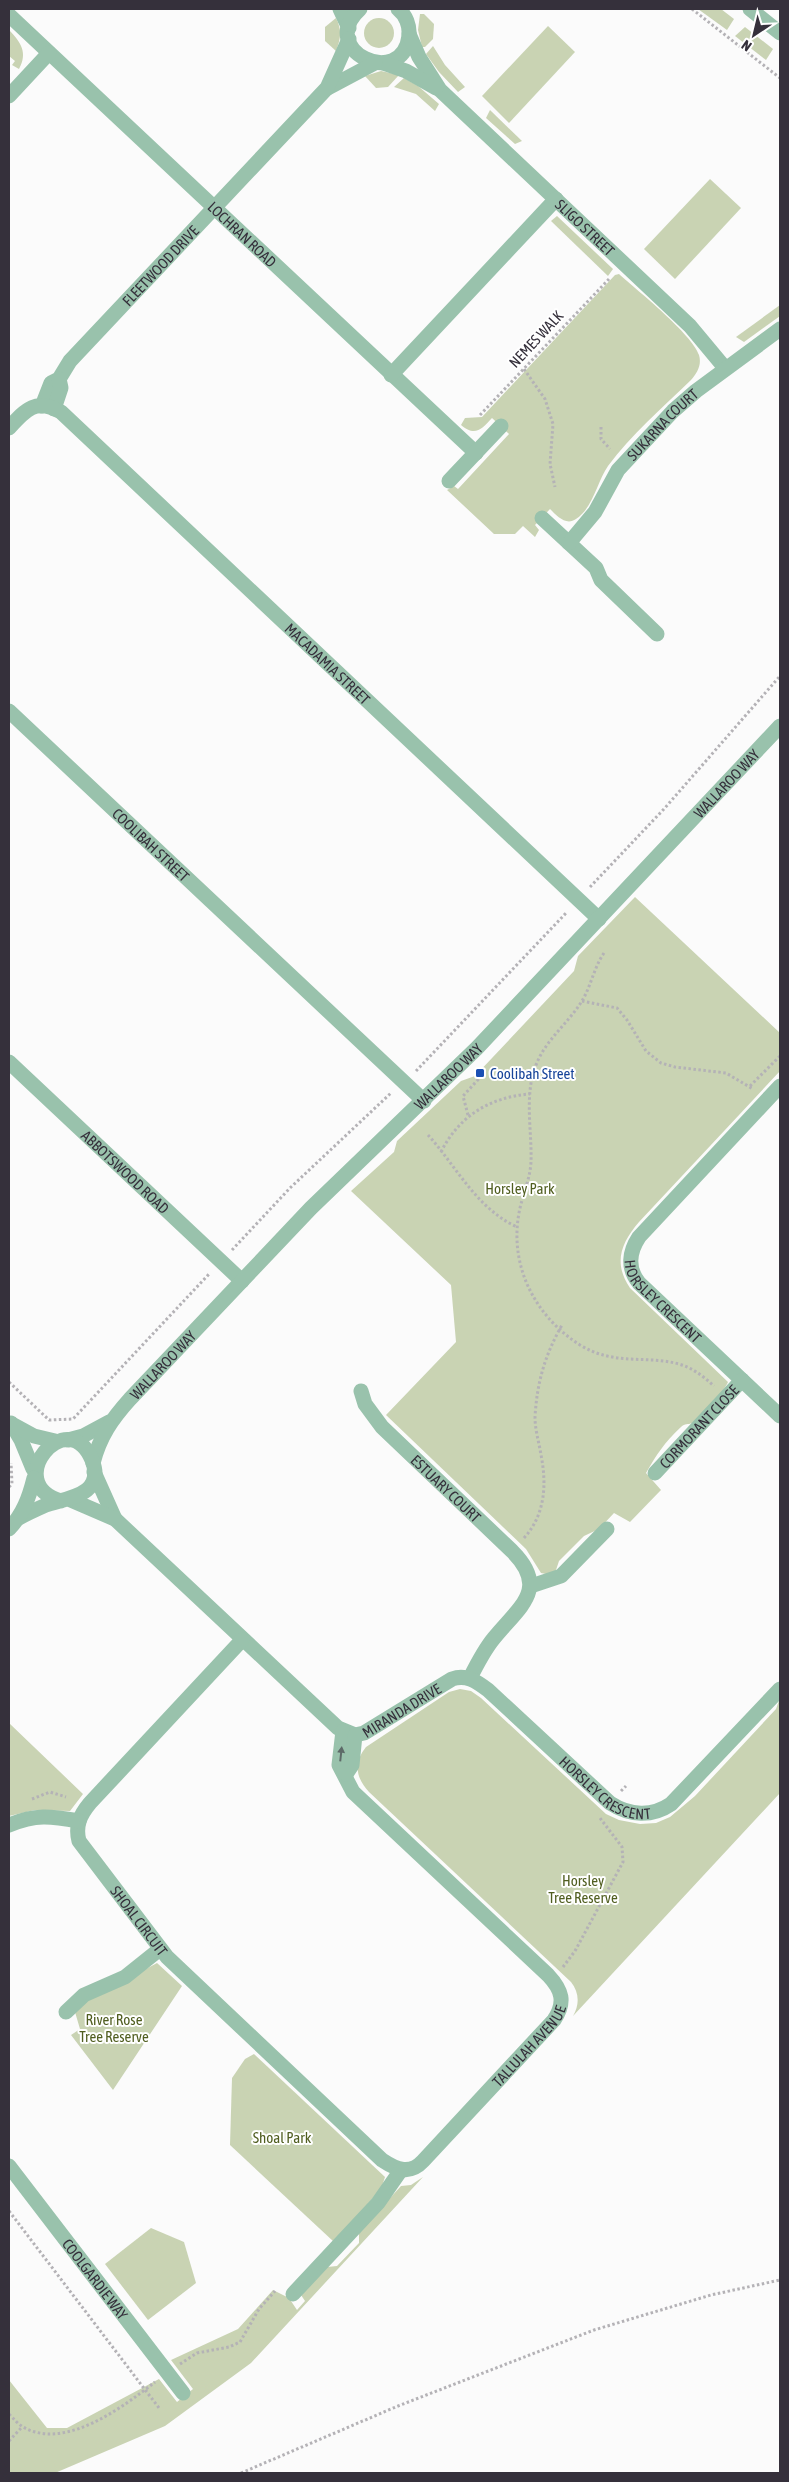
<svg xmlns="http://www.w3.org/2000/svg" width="789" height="2482" font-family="'Asap Condensed',sans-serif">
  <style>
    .green { fill: #c9d3b3 }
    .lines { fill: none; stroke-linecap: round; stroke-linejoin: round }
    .path { stroke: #b4b2b6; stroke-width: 3; stroke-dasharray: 2.5 2.5; stroke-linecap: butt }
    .minor { stroke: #99c2ac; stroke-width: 15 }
    .oneway { fill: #5d6a68 }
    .transit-dot { fill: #1a4fb4; stroke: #fff; stroke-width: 2 }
    .labels { text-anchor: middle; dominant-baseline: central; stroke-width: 4; stroke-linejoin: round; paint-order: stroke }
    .street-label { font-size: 15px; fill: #35303b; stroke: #fff }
    .transit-label { font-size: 15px; fill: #164399; stroke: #fff; text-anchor: start }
    .park-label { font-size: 15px; fill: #505e20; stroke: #fff }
  </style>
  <rect width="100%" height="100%" fill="#fbfbfb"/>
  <g class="green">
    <path d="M698,9h23l13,10 -7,11z"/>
    <path d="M420,14h4l10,10 -1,15 -8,8h-3l-4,-17z"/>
    <path d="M336,18c6,12 5,20 0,33l-11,-10v-14z"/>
    <circle cx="379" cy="33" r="15"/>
    <path d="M548,26l27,26 -66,71 -27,-27z"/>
    <path d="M745,27l28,22 -7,11 -31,-24z"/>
    <path d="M9,30c12,12 19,23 10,39l-7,-4 3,-4 -6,-5z"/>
    <path d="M433,46l12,19 20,22 -7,5 -19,-20 -13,-18z"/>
    <path d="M381,71l18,4 -11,12 -12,1 -11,-12z"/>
    <path d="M404,78l14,8 21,18 -4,7 -19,-17 -22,-7z"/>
    <path d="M490,110l32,31 -7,3 -29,-26z"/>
    <path d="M710,179l31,29 -66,71 -31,-30z"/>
    <path d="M557,216l56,53 -5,7 -57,-55z"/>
    <path d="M619,274c19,17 73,60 80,81 3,10 -2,18 -8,25 -28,27 -60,55 -83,86 -11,16 -15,42 -32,53 -10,7 -19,-3 -26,-10l-15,16 4,5 -4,7 -12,-11 -8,8h-21l-47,-44 7,-4 4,3 51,-55 -17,-16c-10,11 -17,19 -31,7l4,-7 17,-1 133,-142z"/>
    <path d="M780,305v11l-36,26 -8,-5z"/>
    <path d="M635,897l145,136v38l-141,151c-18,21 -26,41 -9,66l98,94c-4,9 -27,37 -36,41 -4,2 -7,0 -11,4 -17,16 -24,27 -35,46l15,17 -31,32 -16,-9 -15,16 -15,7 -25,25 -3,9 -5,5 -10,-2 -15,-24 -140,-134 70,-73 -5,-57 -100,-94 43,-39 3,-11 64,-60 14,-5 99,-105 4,-15z"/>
    <path d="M460,1689l11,2 10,7 125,116 13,6 21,4 16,-1 14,-6 25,-21 81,-87 4,-11v95l-207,223c7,-12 6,-24 -2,-34l-202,-190c-13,-14 -16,-29 -3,-45l83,-55z"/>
    <path d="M9,1723l74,71 -13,17 -35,-1 -26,6z"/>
    <path d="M157,1963l25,23 -69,104 -42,-55 9,-6 -5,-17 10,-10z"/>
    <path d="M254,2054l131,123 -4,12 -47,53 -104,-97 2,-67 13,-19z"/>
    <path d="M423,2177l-172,186 -86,63 -110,47h-46v-93l38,48h20l92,-49 18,23 16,-13 -22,-29 67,-31 35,-39 16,8 8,12 8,-9 -4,-6 26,-28 10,-1 22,-23v-11l42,-46 10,-1z"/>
    <path d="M151,2228l33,14 12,41 -48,37 -43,-56z"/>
  </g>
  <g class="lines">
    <g class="path">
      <path d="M692,9l88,69"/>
      <path d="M524,369l21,30 8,25 -3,40 5,23"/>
      <path d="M480,415l129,-136"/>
      <path d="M601,427v12l9,10"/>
      <path d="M590,887l74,-78 116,-133"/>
      <path d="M604,953c-11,16 -13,35 -24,51 -13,20 -35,37 -44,61 -12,30 -4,65 -5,97 -1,18 -9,34 -12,51 -10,54 17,104 61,132 34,21 66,10 99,19 14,4 25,13 35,22"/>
      <path d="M582,1001l35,7 10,12 19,31 15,12 14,4 51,6 27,16"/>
      <path d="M416,1071l151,-159"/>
      <path d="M750,1086l30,-30"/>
      <path d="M468,1115l-5,-19 23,-25"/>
      <path d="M428,1135c29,32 48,73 89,92"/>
      <path d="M441,1152c18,-36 49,-55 89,-58"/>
      <path d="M232,1250l58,-62 101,-95"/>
      <path d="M9,1382l40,38 24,-1 137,-146"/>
      <path d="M9,1487l3,-3 -1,-21"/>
      <path d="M524,1538c21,-23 23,-53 17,-83 -2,-13 -6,-25 -6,-38 2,-35 10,-62 27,-92"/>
      <path d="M621,1791l5,-5"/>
      <path d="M32,1799l18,-7 16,5"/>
      <path d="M563,1967l12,-16 48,-89 -1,-15 -22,-29"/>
      <path d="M9,2211l150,197"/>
      <path d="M180,2364l17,-11 32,-6 11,-5 19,-33 16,-18"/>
      <path d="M9,2414c5,5 9,10 14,13 42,24 100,-20 132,-45"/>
      <path d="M9,2441l13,-14"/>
      <path d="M241,2473l157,-67 196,-76 117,-35 69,-15"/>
    </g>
    <g class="minor">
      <path d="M340,9l9,19"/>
      <path d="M360,9c-45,41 42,82 49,27 1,-10 -3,-21 -11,-27"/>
      <path d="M750,9l30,24"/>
      <path id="s1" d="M9,15l467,438"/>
      <path id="s2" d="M409,34l10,23 21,33 250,236 35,42"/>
      <path d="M383,63l23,8 30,17"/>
      <path d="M328,88l47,-25"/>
      <path d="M9,96l40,-43"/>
      <path d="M391,375l165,-176"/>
      <path id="s3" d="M42,406l9,-23 8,-4 11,-18 257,-273 22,-49"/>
      <path d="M54,409l7,-21 -2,-9"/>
      <path id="s4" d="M9,428c17,-19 27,-30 52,-16l538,507"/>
      <path d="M449,481l52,-55"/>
      <path d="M542,518l54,50 5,12 56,54"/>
      <path id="s5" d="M569,543l26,-31 23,-42 55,-59 23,-20 84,-62"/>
      <path id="s6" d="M9,711l415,390"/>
      <path id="s7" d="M9,1062l233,219"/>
      <path id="s8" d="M780,1086l-141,151c-10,15 -12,31 0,46l141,133"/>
      <path id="s9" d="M361,1391l4,13 17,23 130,124c38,38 7,56 -18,87 -10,12 -17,26 -24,40"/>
      <path d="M11,1423l10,17 12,29"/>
      <path d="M12,1424l22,12 21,5"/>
      <path d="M68,1440l15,-4 26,-14"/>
      <path id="s10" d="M93,1463c7,-27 19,-44 37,-64l181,-191 166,-160 303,-322"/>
      <path d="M94,1472l21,47"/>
      <path id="s11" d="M655,1473l87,-93"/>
      <path id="s12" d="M71,1500l44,19 223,209 17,7 9,-2 88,-54c14,-5 24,2 36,11l122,113c20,13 42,14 61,1l109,-115"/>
      <path d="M19,1518c9,-5 18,-9 27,-13 21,-7 60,-10 46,-45 -24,-58 -92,23 -31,41"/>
      <path d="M9,1529c14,-15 20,-31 25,-51"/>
      <path d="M531,1586l30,-10 46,-47"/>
      <path id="s13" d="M242,1640l-152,163c-10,12 -15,23 -11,38l88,116 215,203c15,10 28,15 41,1l131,-141c12,-18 8,-30 -6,-45l-195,-183 -14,-27 4,-34"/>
      <path d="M346,1774l6,-9 3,-30"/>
      <path d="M9,1825c27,-11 41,-9 70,-4"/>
      <path d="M66,2012l18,-17 41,-18 35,-28"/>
      <path id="s14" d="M9,2166l174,227"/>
      <path d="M293,2294l85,-91 23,-33"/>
    </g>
  </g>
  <defs><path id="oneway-solid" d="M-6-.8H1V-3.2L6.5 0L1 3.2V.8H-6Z" transform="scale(1.25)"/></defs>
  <use class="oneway" href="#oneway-solid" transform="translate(341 1754) rotate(-84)"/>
  <rect class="transit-dot" x="475" y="1068" width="10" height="10" rx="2.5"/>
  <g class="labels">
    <g class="street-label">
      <text stroke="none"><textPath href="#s2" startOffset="264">SLIGO STREET</textPath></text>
      <text stroke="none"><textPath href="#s1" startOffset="320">LOCHRAN ROAD</textPath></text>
      <text stroke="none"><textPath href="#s3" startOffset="186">FLEETWOOD DRIVE</textPath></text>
      <text transform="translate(536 339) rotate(-47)">NEMES WALK</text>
      <text stroke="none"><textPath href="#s5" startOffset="152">SUKARNA COURT</textPath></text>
      <text stroke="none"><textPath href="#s4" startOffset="428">MACADAMIA STREET</textPath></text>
      <text stroke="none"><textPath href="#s10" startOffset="932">WALLAROO WAY</textPath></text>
      <text stroke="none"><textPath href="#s6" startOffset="195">COOLIBAH STREET</textPath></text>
      <text stroke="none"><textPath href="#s10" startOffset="528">WALLAROO WAY</textPath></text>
      <text stroke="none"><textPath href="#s7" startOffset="160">ABBOTSWOOD ROAD</textPath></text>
      <text stroke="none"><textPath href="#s8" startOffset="285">HORSLEY CRESCENT</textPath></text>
      <text stroke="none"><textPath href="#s10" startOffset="122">WALLAROO WAY</textPath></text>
      <text stroke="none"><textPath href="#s11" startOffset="64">CORMORANT CLOSE</textPath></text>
      <text stroke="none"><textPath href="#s9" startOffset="131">ESTUARY COURT</textPath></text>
      <text stroke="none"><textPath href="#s12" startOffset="425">MIRANDA DRIVE</textPath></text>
      <text stroke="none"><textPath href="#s12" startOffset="679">HORSLEY CRESCENT</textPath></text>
      <text stroke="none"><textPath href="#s13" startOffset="364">SHOAL CIRCUIT</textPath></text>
      <text stroke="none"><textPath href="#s13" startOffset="908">TALLULAH AVENUE</textPath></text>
      <text stroke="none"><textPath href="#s14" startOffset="142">COOLGARDIE WAY</textPath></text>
    </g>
    <g class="transit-label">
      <text x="490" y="1073">Coolibah Street</text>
    </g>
    <g class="park-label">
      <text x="520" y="1188">Horsley Park</text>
      <text x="583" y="1880">Horsley<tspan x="583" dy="17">Tree Reserve</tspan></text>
      <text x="114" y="2019">River Rose<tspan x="114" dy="17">Tree Reserve</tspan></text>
      <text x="282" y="2137">Shoal Park</text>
    </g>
  </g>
  <rect width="789" height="2482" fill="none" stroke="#35303b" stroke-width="20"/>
  <g transform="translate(754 35) rotate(215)" stroke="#ffffff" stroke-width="4" paint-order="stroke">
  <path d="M0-4L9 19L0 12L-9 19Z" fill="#35303b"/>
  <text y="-8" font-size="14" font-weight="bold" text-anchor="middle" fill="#35303b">N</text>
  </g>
</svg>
